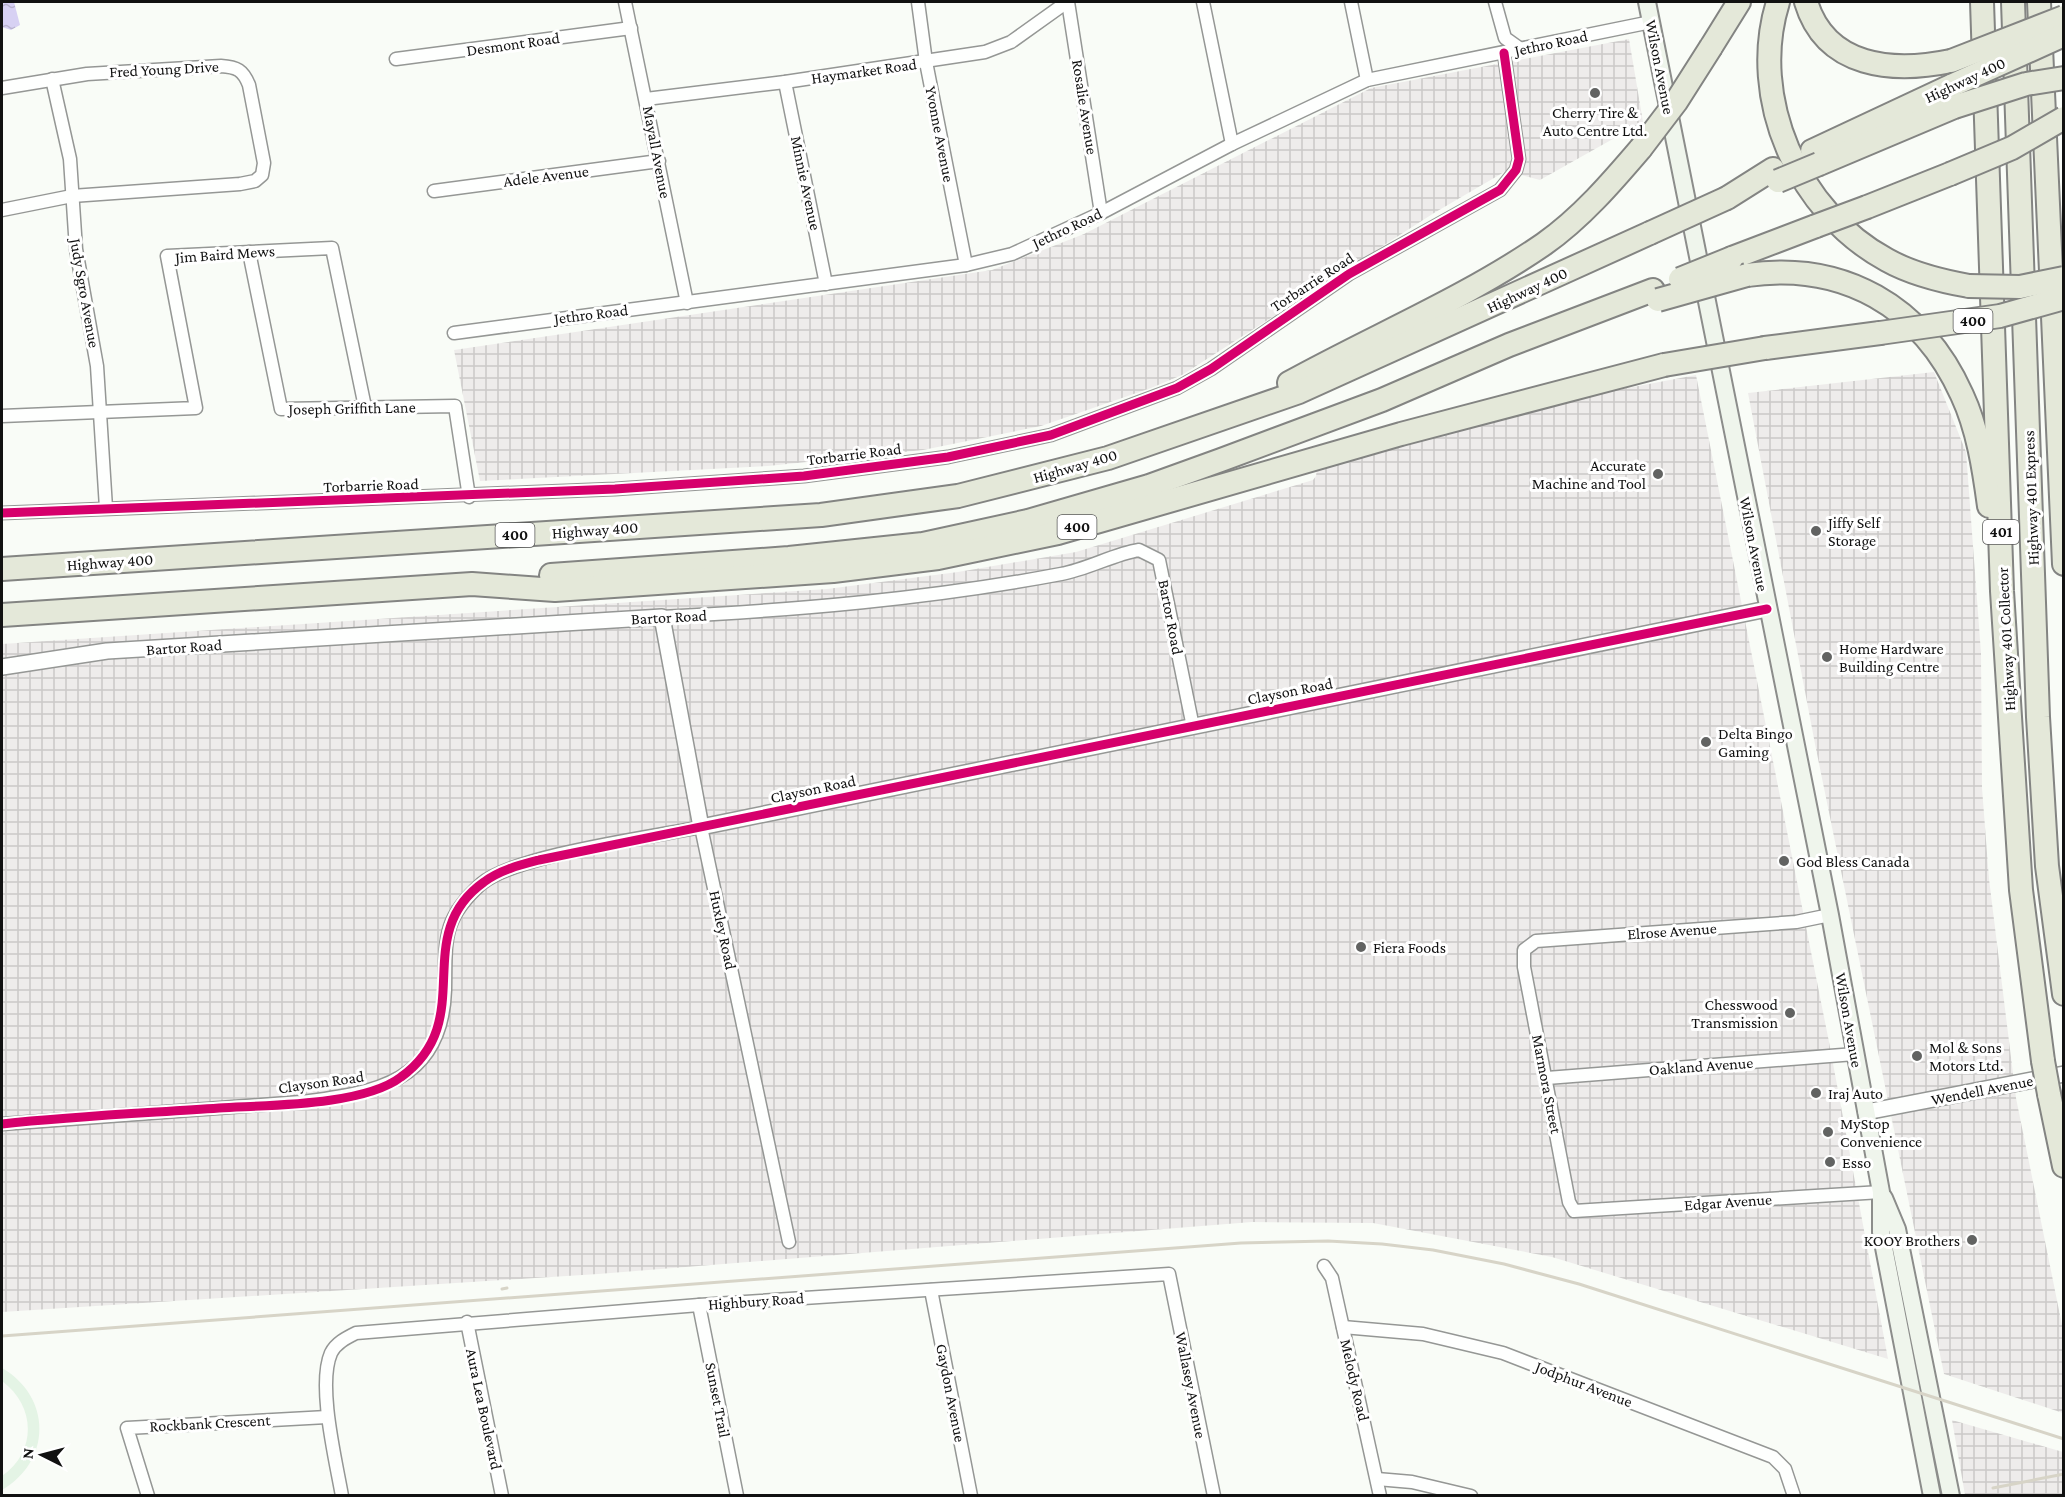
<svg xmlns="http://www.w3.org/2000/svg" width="2065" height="1497" font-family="'Crimson Pro',serif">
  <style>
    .industrial { fill: url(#industrial-grid) }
    .pitch { fill: #e4f4e5 }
    .water { fill: url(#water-ripples) }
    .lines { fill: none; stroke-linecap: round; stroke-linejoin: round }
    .minor-casing { stroke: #959795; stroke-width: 15 }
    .tertiary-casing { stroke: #959795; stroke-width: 18 }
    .secondary-casing { stroke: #8c8d8b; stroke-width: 20 }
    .motorway-casing { stroke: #838482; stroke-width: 26 }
    .minor { stroke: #fefffe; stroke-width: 12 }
    .tertiary { stroke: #fefffe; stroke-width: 15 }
    .secondary { stroke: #eff5ec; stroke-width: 16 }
    .motorway { stroke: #e4e8d9; stroke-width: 22 }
    .rail { stroke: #d7d4c7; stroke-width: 3 }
    .motorway-bridge-casing { stroke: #838482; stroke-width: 26; stroke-linecap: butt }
    .motorway-bridge { stroke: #e4e8d9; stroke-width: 22 }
    .cycleway-casing { stroke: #fff; stroke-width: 13 }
    .cycleway { stroke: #d6006c; stroke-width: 9 }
    .poi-dot { fill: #626362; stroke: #fff; stroke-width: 2 }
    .labels { text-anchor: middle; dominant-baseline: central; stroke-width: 6; stroke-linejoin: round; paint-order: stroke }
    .shield { fill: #fff; stroke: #585858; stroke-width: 1.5 }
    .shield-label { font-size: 15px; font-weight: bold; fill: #111 }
    .street-label { font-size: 16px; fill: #111; stroke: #fff }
    .poi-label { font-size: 16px; fill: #111; stroke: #fff; text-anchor: start }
  </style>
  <defs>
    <pattern id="industrial-grid" width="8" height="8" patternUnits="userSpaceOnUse" patternTransform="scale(1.5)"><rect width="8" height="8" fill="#eeeceb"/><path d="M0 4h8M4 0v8" fill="none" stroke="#cbc9c8"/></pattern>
    <pattern id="water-ripples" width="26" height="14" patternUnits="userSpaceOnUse" patternTransform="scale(1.5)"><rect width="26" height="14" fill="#d7d1f3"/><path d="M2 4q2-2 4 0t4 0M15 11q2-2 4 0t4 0" fill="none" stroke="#b8b2cf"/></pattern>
  </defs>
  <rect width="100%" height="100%" fill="#f9fcf7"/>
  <g class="industrial">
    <path d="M1629,39l14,83 -103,58 -34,-9 -72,42 -252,162 -31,13 -110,38 -118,24 -155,16 -288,15 -26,-131 538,-80 92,-36 287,-146z"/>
    <path d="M1934,372l32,80 15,201 1,135 7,91 27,219 47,232v83l-119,-39 -129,-630 -67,-351z"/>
    <path d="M1696,375l133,667 59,317 -336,-102 -179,-34 -121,-1 -654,52 -596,38v-668l825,-55 131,-17 118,-20 237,-72 3,-4 1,-8 269,-72z"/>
    <path d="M1952,1420l111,32v43h-98z"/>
  </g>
  <path class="pitch" d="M2,1368c50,29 50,93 0,122v-14c35,-24 34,-70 0,-95z"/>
  <path class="water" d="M2,2h12l6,23 -9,5 -9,-3z"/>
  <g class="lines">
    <g class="minor-casing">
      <g id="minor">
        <path d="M625,2l62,301"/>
        <path d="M918,2l8,60 40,203"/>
        <path d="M1068,2l33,211"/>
        <path d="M1203,2l29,142"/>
        <path d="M1351,2l16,78"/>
        <path d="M1495,2l10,36 17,12"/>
        <path d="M396,59l235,-31"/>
        <path d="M52,79l18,80 6,90 21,117 9,142"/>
        <path d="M785,82l41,202"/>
        <path d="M2,88l85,-14 134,-8c16,1 22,4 28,19l15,78 -2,12 -7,6 -15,3 -168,12 -70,14"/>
        <path d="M646,99l139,-17 200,-30 26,-10 56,-40"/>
        <path d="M434,191l225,-30"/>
        <path d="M249,252l32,157 174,-3 14,91"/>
        <path d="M454,333l512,-68 46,-11 89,-41 131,-69 135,-64 284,-58"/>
        <path d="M2,416l194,-8 -29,-152 165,-8 33,159"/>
        <path d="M2,513l613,-24 189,-13 144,-19 103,-22 126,-47 34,-19 138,-95 151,-84 16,-20 3,-11 -15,-106"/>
        <path d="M662,617c134,-7 267,-18 399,-43 27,-5 53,-20 78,-24l20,10 34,167"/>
        <path d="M1830,915l-34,7 -260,19 -12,9v17l45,235 5,9 307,-19"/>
        <path d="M1547,1078l308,-24"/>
        <path d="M2,1124l299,-22c75,-9 141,-20 144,-112 1,-49 -4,-70 36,-106 34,-29 171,-47 220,-57l88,415"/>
        <path d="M1324,1266l8,12 48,218"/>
        <path d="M931,1290l40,206"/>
        <path d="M699,1305l38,191"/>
        <path d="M467,1322l35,174"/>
        <path d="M1343,1327l80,7 80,19 270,104 12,12 9,27"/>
        <path d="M1377,1479l35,3 59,14"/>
        <path d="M148,1496l-21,-68 200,-11"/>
        <path d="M342,1496c-6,-35 -25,-111 -11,-143 5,-10 15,-15 25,-20l343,-28 470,-31 45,222"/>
      </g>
    </g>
    <g class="tertiary-casing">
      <g id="tertiary">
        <path d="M2,667l105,-16 555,-34 39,210 1066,-218"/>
        <path d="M1866,1112l198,-38"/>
      </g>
    </g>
    <g class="secondary-casing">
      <g id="secondary">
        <path d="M1647,2l183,913 51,277v40l51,264"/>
        <path d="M1884,1198l13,31 54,267"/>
      </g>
    </g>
    <g class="motorway-casing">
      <g id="motorway">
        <path d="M1778,2c-30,96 20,210 109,258 25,14 54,21 82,26"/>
        <path d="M1806,2c20,66 87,71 145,59"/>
        <path d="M1982,2l20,589 19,299 22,171"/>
        <path d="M2013,2l25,715 9,149 17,128"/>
        <path d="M2039,2l25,562"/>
        <path d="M1711,47l28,-45"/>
        <path d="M1812,151l141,-66"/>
        <path d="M1819,164l135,-57"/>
        <path d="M1727,198l46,-29"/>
        <path d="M1867,207l83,-33"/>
        <path d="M1732,258l84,-32"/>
        <path d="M1747,275c96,-14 175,31 215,120 16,34 22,74 27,111"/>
        <path d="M1765,348l115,-15"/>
        <path d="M1289,383c85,-47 175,-84 255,-139 37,-26 68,-62 97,-96"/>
        <path d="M2,569l819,-54 137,-19 150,-38 191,-66 351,-159"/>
        <path d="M551,575l238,-17 134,-14 105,-23 121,-35 72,-26 161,-60 127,-55 144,-55"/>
        <path d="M2,615l470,-31 83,6 278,-19 105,-13 120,-25 343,-99 263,-69"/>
        <path d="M2049,1094l15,72"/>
      </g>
    </g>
    <use href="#minor" class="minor"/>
    <use href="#tertiary" class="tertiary"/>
    <use href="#secondary" class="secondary"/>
    <use href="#motorway" class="motorway"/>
    <g class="rail">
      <path d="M502,1289l5,-1"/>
      <path d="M2,1336l1239,-93 87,-2 54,3 51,6 71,14 75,20 485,155"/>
      <path d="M1993,1488l71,-14"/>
    </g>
    <g class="motorway-bridge-casing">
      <g id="motorway-bridge">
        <path d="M1951,61l113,-44"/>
        <path d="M1953,85l111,-50"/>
        <path d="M1954,107l72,-23 38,-6"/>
        <path d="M1641,148l35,-46 35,-55"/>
        <path d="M1950,174l62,-26 52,-30"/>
        <path d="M1778,181l41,-17"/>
        <path d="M1816,226l51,-19"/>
        <path d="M1650,233l77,-35"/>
        <path d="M1680,279l52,-21"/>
        <path d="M1969,286l51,1 44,-9"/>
        <path d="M1658,300l89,-25"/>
        <path d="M1880,333l120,-17 64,-18"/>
        <path d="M1664,365l101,-17"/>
        <path d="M2043,1061l6,33"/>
      </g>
    </g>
    <use href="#motorway-bridge" class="motorway-bridge"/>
    <g class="cycleway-casing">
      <g id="cycleway">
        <path d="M2,513l613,-24 189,-13 144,-19 103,-22 126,-47 34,-19 138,-95 151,-84 16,-20 3,-11 -15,-106"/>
        <path d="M2,1124c72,-8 145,-11 217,-16 48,-3 144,-2 182,-31 79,-57 7,-141 83,-195 16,-12 36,-17 55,-22l1228,-251"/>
      </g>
    </g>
    <use href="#cycleway" class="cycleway"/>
  </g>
  <g class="poi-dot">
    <circle cx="1595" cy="93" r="6"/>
    <circle cx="1658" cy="474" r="6"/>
    <circle cx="1816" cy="531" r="6"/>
    <circle cx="1827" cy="657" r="6"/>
    <circle cx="1706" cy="742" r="6"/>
    <circle cx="1784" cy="861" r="6"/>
    <circle cx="1361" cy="947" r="6"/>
    <circle cx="1790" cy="1013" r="6"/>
    <circle cx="1917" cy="1056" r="6"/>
    <circle cx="1816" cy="1093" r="6"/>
    <circle cx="1828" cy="1132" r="6"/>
    <circle cx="1830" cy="1162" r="6"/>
    <circle cx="1972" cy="1240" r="6"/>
  </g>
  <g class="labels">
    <g class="shield">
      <rect x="1953.5" y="309" width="39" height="24" rx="4.5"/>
      <rect x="1057.5" y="515" width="39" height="24" rx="4.5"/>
      <rect x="1983" y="520" width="36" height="24" rx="4.5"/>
      <rect x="495.5" y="523" width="39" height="24" rx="4.5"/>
    </g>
    <g class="shield-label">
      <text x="1973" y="321">400</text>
      <text x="1077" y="527">400</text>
      <text x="2001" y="532">401</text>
      <text x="515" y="535">400</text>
    </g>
    <g class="street-label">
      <text transform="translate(1551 43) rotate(-12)">Jethro Road</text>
      <text transform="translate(513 44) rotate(-8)">Desmont Road</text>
      <text transform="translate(1660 67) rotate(79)">Wilson Avenue</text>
      <text transform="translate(164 69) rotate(-3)">Fred Young Drive</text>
      <text transform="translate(864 71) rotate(-8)">Haymarket Road</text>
      <text transform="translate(1965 80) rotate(-25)">Highway 400</text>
      <text transform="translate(1085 107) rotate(81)">Rosalie Avenue</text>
      <text transform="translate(940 134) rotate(79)">Yvonne Avenue</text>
      <text transform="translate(657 152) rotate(79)">Mayall Avenue</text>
      <text transform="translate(546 176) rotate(-7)">Adele Avenue</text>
      <text transform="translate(806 183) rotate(78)">Minnie Avenue</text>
      <text transform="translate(1067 228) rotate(-25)">Jethro Road</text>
      <text transform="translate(225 254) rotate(-4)">Jim Baird Mews</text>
      <text transform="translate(1312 282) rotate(-33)">Torbarrie Road</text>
      <text transform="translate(1527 290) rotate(-25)">Highway 400</text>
      <text transform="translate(85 293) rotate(80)">Judy Sgro Avenue</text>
      <text transform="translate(591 314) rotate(-7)">Jethro Road</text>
      <text transform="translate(352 408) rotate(-1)">Joseph Griffith Lane</text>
      <text transform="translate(854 454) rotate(-7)">Torbarrie Road</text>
      <text transform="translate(1075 466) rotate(-16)">Highway 400</text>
      <text transform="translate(371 485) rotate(-2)">Torbarrie Road</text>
      <text transform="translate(2031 498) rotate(-92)">Highway 401 Express</text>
      <text transform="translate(595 530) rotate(-4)">Highway 400</text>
      <text transform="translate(1754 544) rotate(79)">Wilson Avenue</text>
      <text transform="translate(110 562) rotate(-4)">Highway 400</text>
      <text transform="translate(669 617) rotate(-3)">Bartor Road</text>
      <text transform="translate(1171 617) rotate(79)">Bartor Road</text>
      <text transform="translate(2006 639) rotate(-93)">Highway 401 Collector</text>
      <text transform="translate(184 647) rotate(-4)">Bartor Road</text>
      <text transform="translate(1290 691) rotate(-11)">Clayson Road</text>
      <text transform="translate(813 789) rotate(-12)">Clayson Road</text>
      <text transform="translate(723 930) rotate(78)">Huxley Road</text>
      <text transform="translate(1672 931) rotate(-4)">Elrose Avenue</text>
      <text transform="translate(1849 1020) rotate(80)">Wilson Avenue</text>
      <text transform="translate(1701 1066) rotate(-4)">Oakland Avenue</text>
      <text transform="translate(321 1082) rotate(-8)">Clayson Road</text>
      <text transform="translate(1547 1084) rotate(79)">Marmora Street</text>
      <text transform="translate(1982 1090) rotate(-11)">Wendell Avenue</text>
      <text transform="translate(1728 1202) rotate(-4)">Edgar Avenue</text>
      <text transform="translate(756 1301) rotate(-4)">Highbury Road</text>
      <text transform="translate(1355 1380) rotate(77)">Melody Road</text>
      <text transform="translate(1584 1384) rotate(21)">Jodphur Avenue</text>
      <text transform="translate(1191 1385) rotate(79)">Wallasey Avenue</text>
      <text transform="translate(951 1393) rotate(79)">Gaydon Avenue</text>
      <text transform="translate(718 1400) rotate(79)">Sunset Trail</text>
      <text transform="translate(484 1409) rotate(78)">Aura Lea Boulevard</text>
      <text transform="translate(210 1423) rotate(-3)">Rockbank Crescent</text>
    </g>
    <g class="poi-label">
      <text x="1595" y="112" text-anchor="middle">Cherry Tire &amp;<tspan x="1595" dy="18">Auto Centre Ltd.</tspan></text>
      <text x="1646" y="465" text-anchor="end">Accurate<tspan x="1646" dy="18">Machine and Tool</tspan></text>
      <text x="1828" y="522">Jiffy Self<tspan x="1828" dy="18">Storage</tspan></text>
      <text x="1839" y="648">Home Hardware<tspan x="1839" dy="18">Building Centre</tspan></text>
      <text x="1718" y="733">Delta Bingo<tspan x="1718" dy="18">Gaming</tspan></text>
      <text x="1796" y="861">God Bless Canada</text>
      <text x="1373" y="947">Fiera Foods</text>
      <text x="1778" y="1004" text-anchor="end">Chesswood<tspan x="1778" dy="18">Transmission</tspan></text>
      <text x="1929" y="1047">Mol &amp; Sons<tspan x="1929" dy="18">Motors Ltd.</tspan></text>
      <text x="1828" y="1093">Iraj Auto</text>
      <text x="1840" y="1123">MyStop<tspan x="1840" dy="18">Convenience</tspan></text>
      <text x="1842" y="1162">Esso</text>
      <text x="1960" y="1240" text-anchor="end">KOOY Brothers</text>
    </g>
  </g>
  <rect width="2065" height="1497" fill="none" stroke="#111111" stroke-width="6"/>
  <g transform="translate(42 1455) rotate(276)" stroke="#ffffff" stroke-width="4.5" paint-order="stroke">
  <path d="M0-4.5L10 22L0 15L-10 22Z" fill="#111111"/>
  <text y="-9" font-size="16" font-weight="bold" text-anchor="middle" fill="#111111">N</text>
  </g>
</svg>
